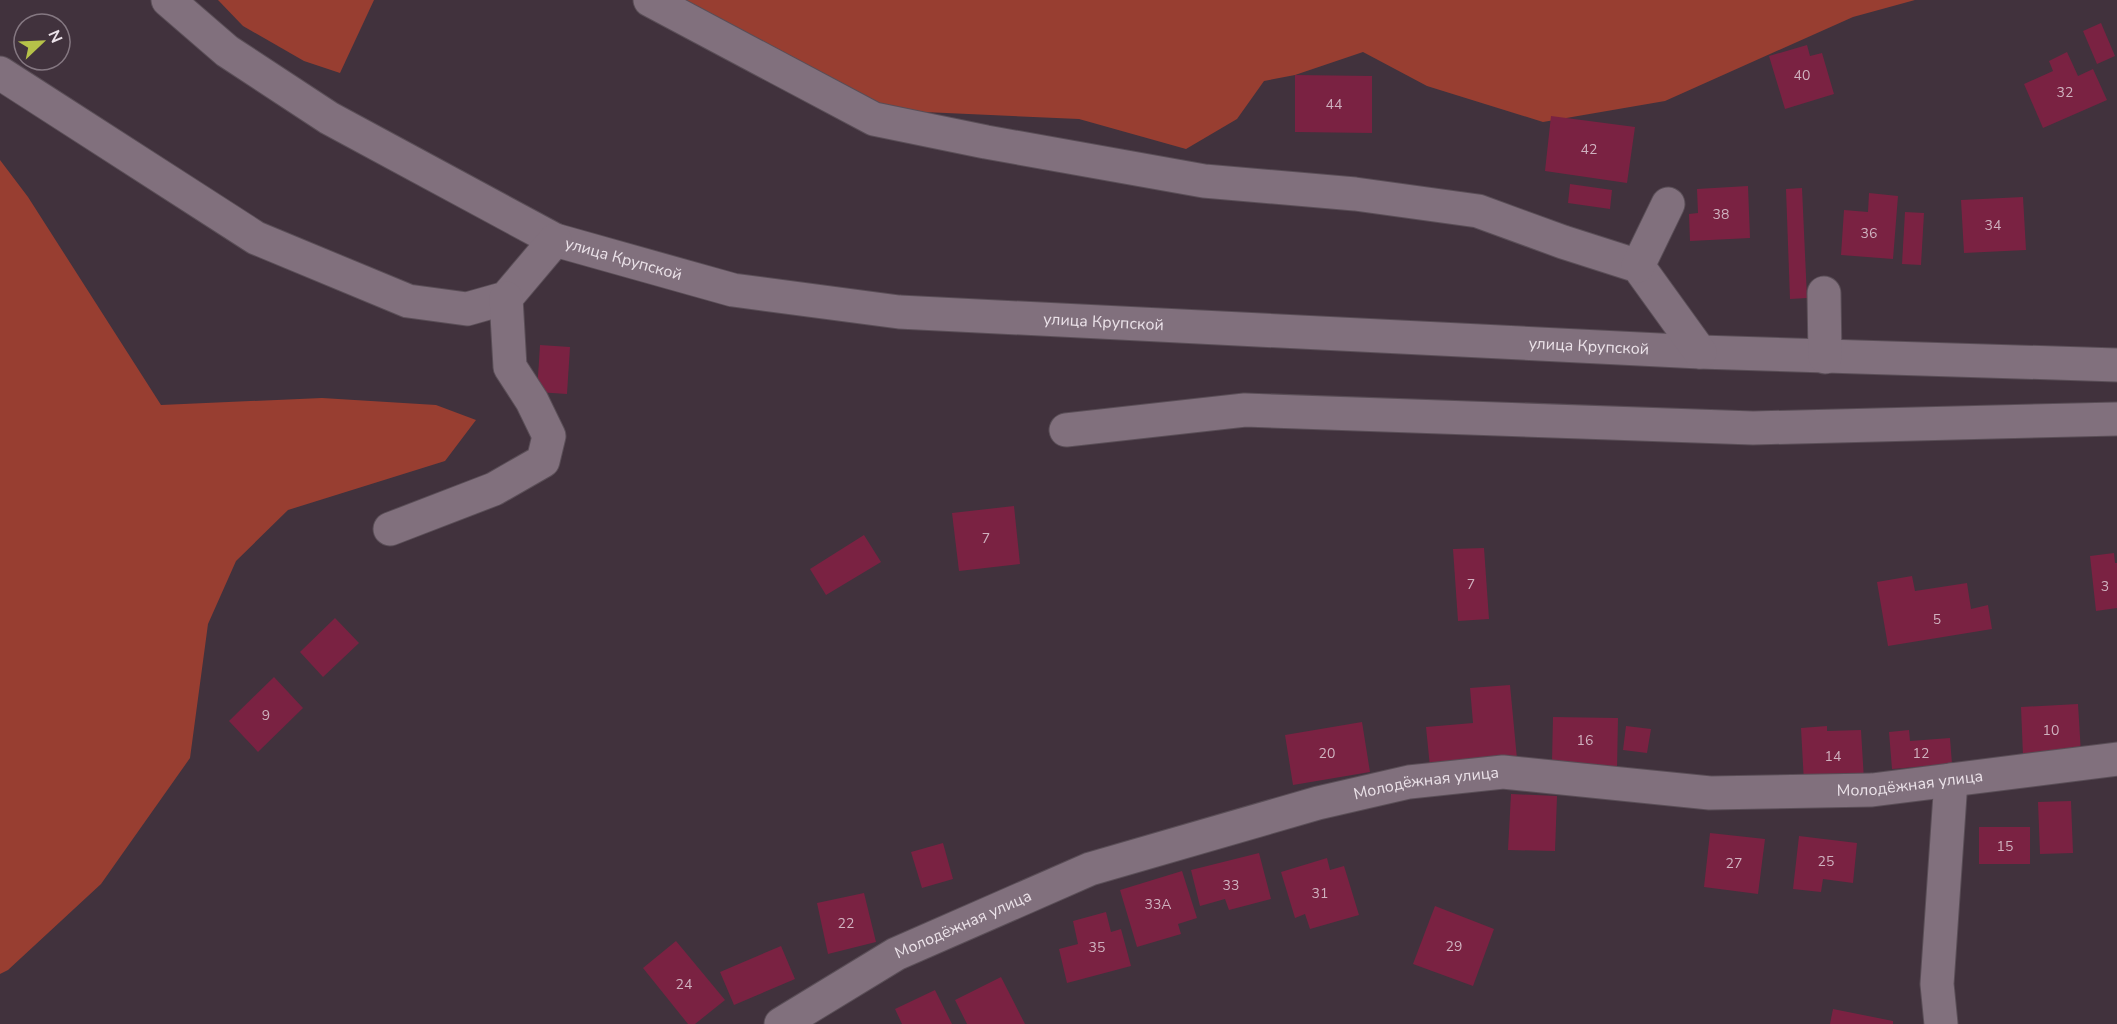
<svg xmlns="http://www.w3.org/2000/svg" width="2117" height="1024" font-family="'Nunito Sans',sans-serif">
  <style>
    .forest { fill: #983e31 }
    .building { fill: #7a2242 }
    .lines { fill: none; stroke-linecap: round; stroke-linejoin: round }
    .minor-casing { stroke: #5a4e57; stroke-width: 35 }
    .minor { stroke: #81707d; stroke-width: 33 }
    .labels { text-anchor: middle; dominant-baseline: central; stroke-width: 4.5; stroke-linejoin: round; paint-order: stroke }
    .number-label { font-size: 14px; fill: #cfb2bf }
    .street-label { font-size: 16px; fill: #ebe2e9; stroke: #41323d }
  </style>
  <rect width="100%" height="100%" fill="#41323d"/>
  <g class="forest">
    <path d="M218,0h156l-34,73 -36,-12 -61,-35z"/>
    <path d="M685,0h1230l-62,17 -188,84 -122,21 -116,-36 -64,-34 -68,23 -31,6 -27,38 -51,30 -107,-30 -155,-7 -76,-6z"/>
    <path d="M0,160l28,37 133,208 161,-7 114,7 40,15 -31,41 -157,49 -52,51 -28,63 -18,134 -89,126 -93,86 -8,4z"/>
  </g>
  <g class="building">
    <path d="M2101,23l14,33 -18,8 -14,-33z"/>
    <path d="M1807,45l3,11 12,-3 12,41 -49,15 -16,-53z"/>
    <path d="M2067,52l11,24 15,-7 14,31 -64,28 -19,-44 29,-13 -4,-10z"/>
    <path d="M1295,75l77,1v57l-77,-1z"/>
    <path d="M1551,116l84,11 -8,56 -82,-12z"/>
    <path d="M1570,184l42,6 -2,19 -42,-6z"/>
    <path d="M1748,186l2,52 -60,3 -1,-27 9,-1 -1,-24z"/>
    <path d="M1802,188l5,110 -17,1 -4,-110z"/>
    <path d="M1869,193l29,3 -5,63 -52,-4 3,-45 24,2z"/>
    <path d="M2023,197l3,53 -62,3 -3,-53z"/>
    <path d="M1905,212l19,1 -3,52 -19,-1z"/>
    <path d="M540,345l30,2 -3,47 -30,-2z"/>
    <path d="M1014,506l6,58 -61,7 -7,-58z"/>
    <path d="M864,535l17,27 -55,33 -16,-26z"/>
    <path d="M1484,548l5,71 -31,2 -5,-72z"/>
    <path d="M2114,553l1,10h2v45l-21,3 -6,-55z"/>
    <path d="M1912,576l3,15 52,-8 4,26 17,-4 4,24 -104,17 -11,-64z"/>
    <path d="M335,618l24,25 -36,34 -23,-25z"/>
    <path d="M274,677l29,31 -45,44 -29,-31z"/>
    <path d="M1510,685l7,74 -87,8 -4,-40 47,-4 -3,-35z"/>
    <path d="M2078,704l3,49 -58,3 -2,-49z"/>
    <path d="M1553,717l65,1 -1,52 -41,-1 -2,-7h-22z"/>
    <path d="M1362,722l8,50 -77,13 -8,-50z"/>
    <path d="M1626,726l25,3 -4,24 -24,-3z"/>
    <path d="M1827,726v5l34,-1 3,50 -60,3 -3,-55z"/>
    <path d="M1909,730l1,11 40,-3 2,26 -60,5 -3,-37z"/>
    <path d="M1511,794l46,2 -2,55 -47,-1z"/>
    <path d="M2071,801l2,52 -33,1 -2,-52z"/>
    <rect x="1979" y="827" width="51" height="37"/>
    <path d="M1710,833l55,6 -7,55 -54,-7z"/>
    <path d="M1799,836l58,7 -4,40 -30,-4 -2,13 -28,-3z"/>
    <path d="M943,843l10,36 -31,9 -11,-36z"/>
    <path d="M1259,853l12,46 -42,11 -4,-11 -25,7 -9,-36z"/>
    <path d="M1327,858l3,12 14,-4 15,49 -49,14 -5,-15 -10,4 -14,-46z"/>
    <path d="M1182,871l15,47 -19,6 3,10 -44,13 -17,-57z"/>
    <path d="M864,893l12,49 -48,12 -11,-51z"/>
    <path d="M1435,906l59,23 -21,57 -60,-22z"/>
    <path d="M1106,912l5,20 10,-3 10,37 -64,17 -8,-34 19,-5 -5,-23z"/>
    <path d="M676,941l49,59 -30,24h-7l-45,-56z"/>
    <path d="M781,946l14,33 -61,26 -14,-33z"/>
    <path d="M1001,977l24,47h-58l-12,-24z"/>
    <path d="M935,990l17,34h-50l-7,-15z"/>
    <path d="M1833,1009l60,12v3h-63z"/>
  </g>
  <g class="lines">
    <g class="minor-casing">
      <g id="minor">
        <path id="s1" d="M168,0l59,51 102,67 226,122 178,50 166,22 801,40 417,13"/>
        <path d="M650,0l224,119 112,23 218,39 151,13 123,17 85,31 75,24 62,86"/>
        <path d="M0,73l256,165 152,63 59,8 39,-11 49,-58"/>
        <path d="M1638,266l30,-62"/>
        <path d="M1824,293l1,64"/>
        <path d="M1066,430l179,-20 508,18 364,-9"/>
        <path d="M390,529l104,-40 49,-28 6,-25 -17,-35 -22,-34 -4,-69"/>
        <path id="s2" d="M781,1024l115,-70 194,-85 228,-66 91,-21 94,-10 207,21 162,-3 245,-31"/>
        <path d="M1941,1024l-4,-40 14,-204"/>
      </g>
    </g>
    <use href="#minor" class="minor"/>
  </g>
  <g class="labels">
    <g class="number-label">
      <text x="1802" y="75">40</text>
      <text x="2065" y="92">32</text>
      <text x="1334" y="104">44</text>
      <text x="1589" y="149">42</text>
      <text x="1721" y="214">38</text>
      <text x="1993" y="225">34</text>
      <text x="1869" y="233">36</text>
      <text x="986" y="538">7</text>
      <text x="1471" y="584">7</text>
      <text x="2105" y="586">3</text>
      <text x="1937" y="619">5</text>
      <text x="266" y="715">9</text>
      <text x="2051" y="730">10</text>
      <text x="1585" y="740">16</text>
      <text x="1327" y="753">20</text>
      <text x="1921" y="753">12</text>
      <text x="1833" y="756">14</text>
      <text x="2005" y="846">15</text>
      <text x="1826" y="861">25</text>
      <text x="1734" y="863">27</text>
      <text x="1231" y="885">33</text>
      <text x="1320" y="893">31</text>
      <text x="1158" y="904">33А</text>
      <text x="846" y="923">22</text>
      <text x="1454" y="946">29</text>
      <text x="1097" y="947">35</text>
      <text x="684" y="984">24</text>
    </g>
    <g class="street-label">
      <text stroke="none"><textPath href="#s1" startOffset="528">улица Крупской</textPath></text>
      <text stroke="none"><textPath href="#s1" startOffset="1014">улица Крупской</textPath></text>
      <text stroke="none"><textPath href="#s1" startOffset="1500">улица Крупской</textPath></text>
      <text stroke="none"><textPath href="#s2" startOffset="1180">Молодёжная улица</textPath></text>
      <text stroke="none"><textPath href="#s2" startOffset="694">Молодёжная улица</textPath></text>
      <text stroke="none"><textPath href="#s2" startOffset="208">Молодёжная улица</textPath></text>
    </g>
  </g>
  <g transform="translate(42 42) rotate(67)"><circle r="28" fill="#41323d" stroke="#857882" stroke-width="1.5"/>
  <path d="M0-4.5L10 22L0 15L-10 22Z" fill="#b6c249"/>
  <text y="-9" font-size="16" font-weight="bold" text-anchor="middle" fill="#ebe2e9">N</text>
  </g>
</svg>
